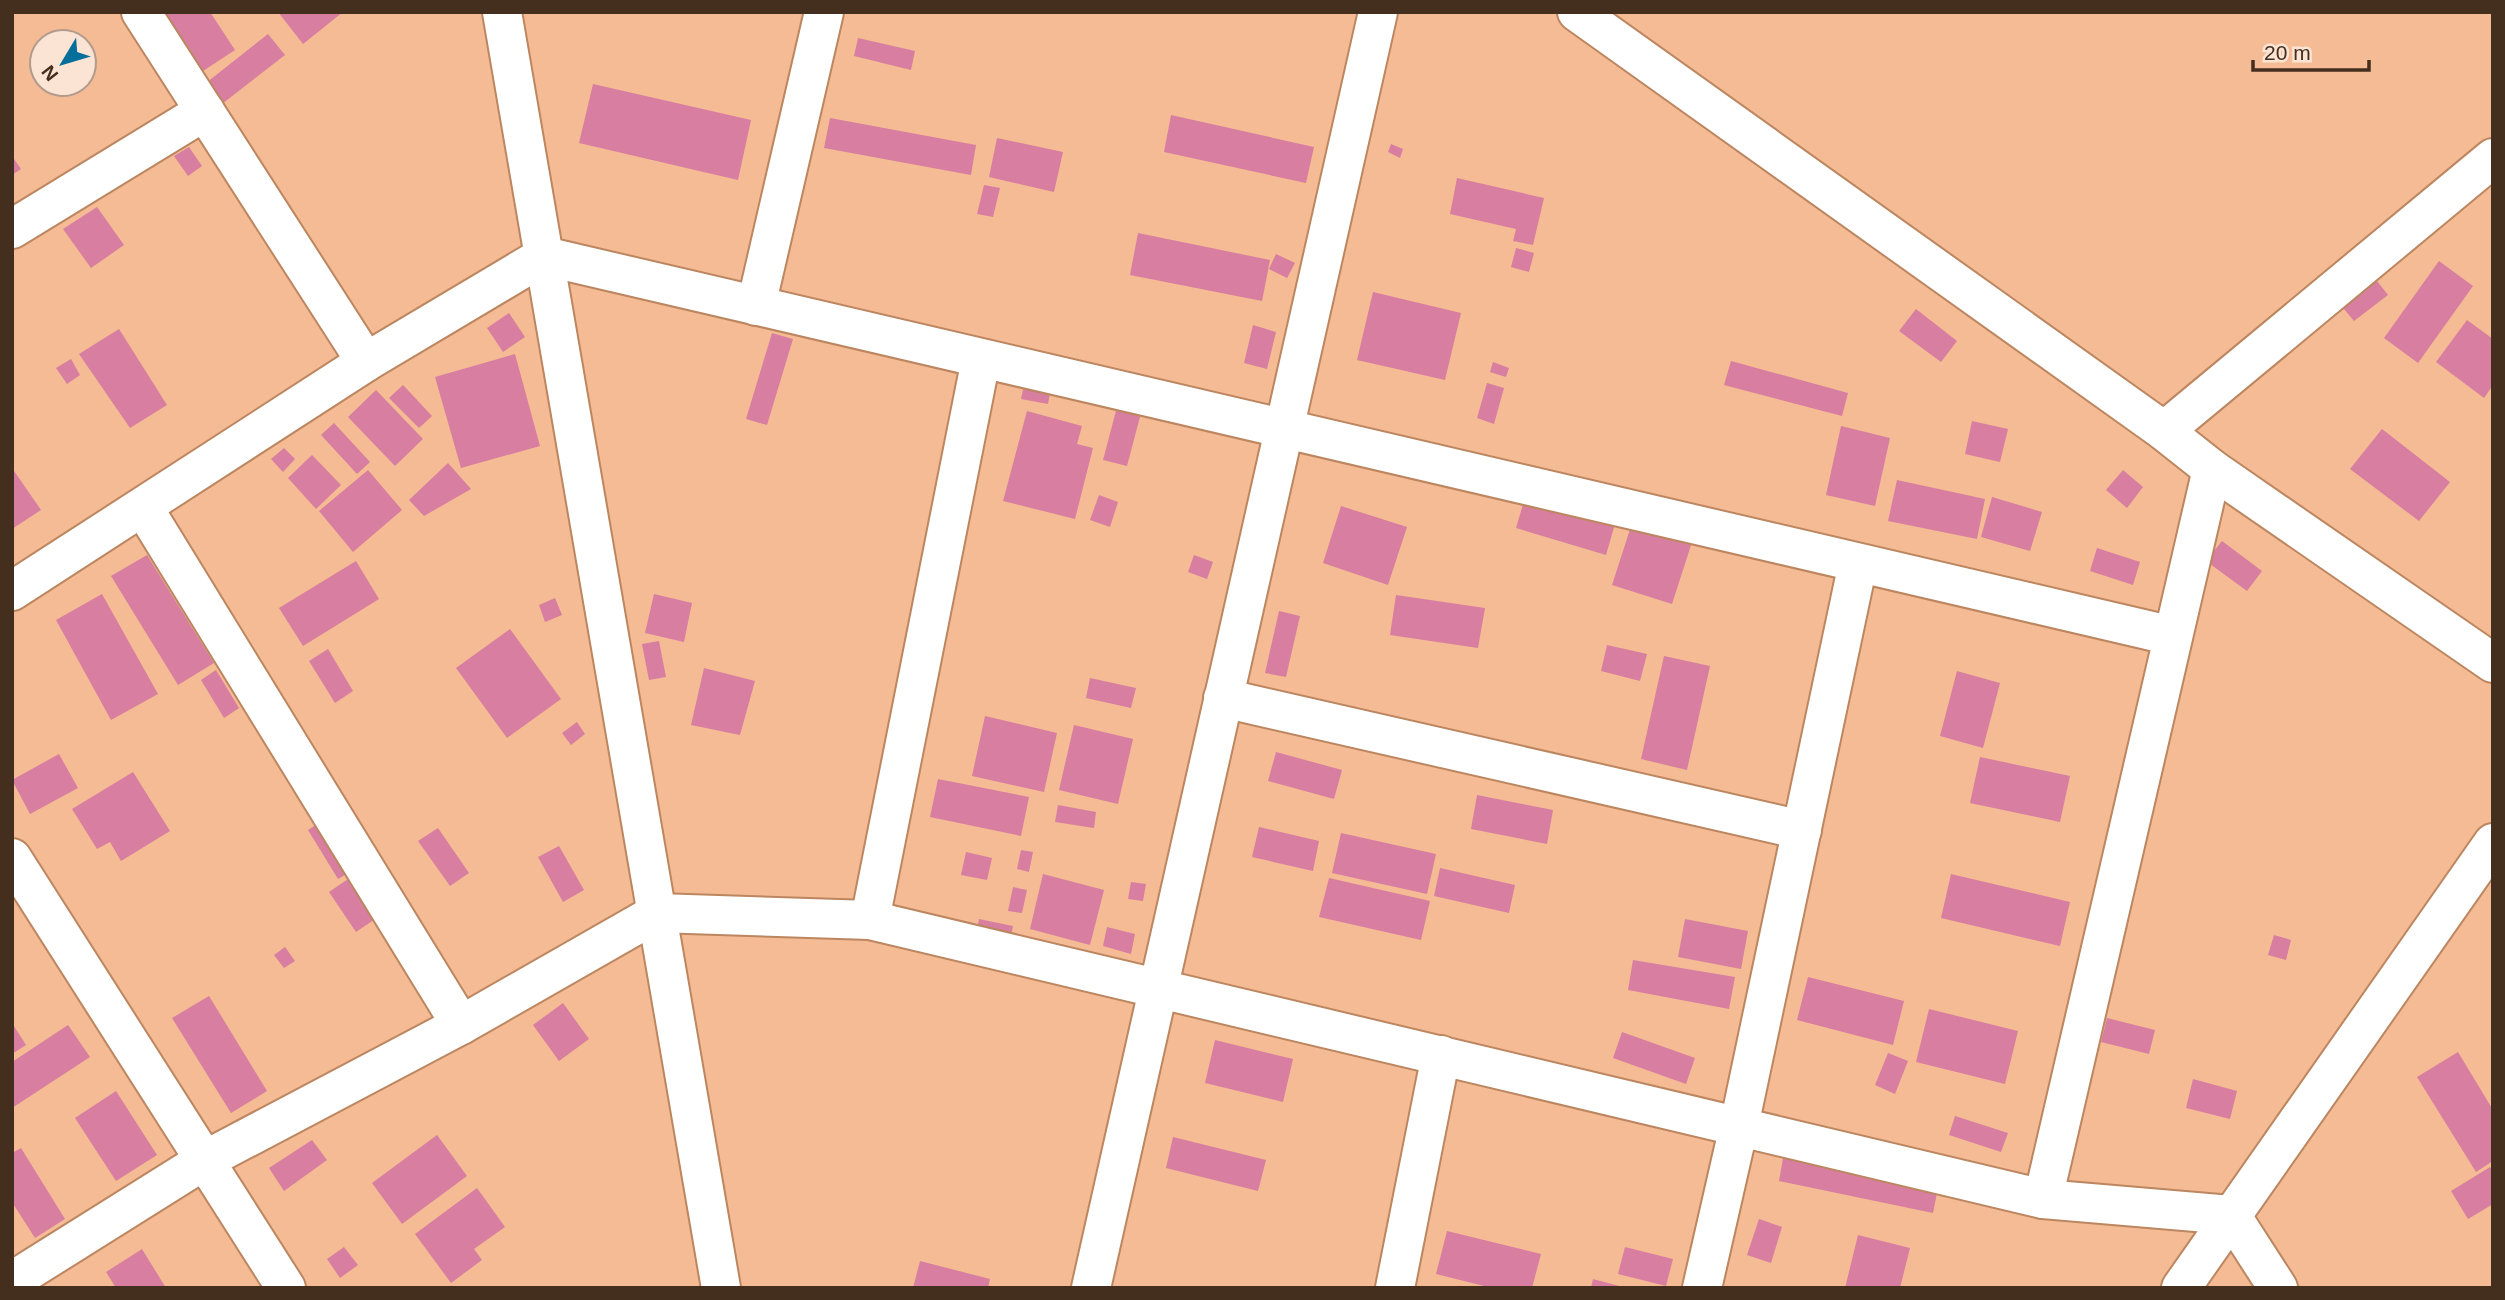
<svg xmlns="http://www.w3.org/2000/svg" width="2505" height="1300" font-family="Arial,sans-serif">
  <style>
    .building { fill: #d87ea1 }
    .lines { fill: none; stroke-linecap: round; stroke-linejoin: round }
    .minor-casing { stroke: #bb8660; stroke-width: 42 }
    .minor { stroke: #fff; stroke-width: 38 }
  </style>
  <rect width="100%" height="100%" fill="#f4bb94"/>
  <g class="building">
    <path d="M164,12h46l25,38 -32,21z"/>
    <path d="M278,12h65l-40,32z"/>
    <path d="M268,34l17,21 -63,49 -16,-21z"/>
    <path d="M858,38l57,13 -4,19 -57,-14z"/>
    <path d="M593,84l158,36 -13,60 -159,-37z"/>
    <path d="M1171,115l143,32 -8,36 -142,-31z"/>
    <path d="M830,118l146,27 -5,30 -147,-27z"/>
    <path d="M997,138l66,14 -9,40 -65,-15z"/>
    <path d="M1391,144l12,5 -3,9 -12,-6z"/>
    <path d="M189,147l13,19 -14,10 -14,-20z"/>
    <path d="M12,156l9,13 -9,6z"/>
    <path d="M1457,178l87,20 -11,47 -20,-4 3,-12 -66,-15z"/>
    <path d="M984,185l16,3 -7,29 -16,-3z"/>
    <path d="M97,207l27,38 -33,23 -28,-39z"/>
    <path d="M1138,233l132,27 -8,41 -132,-26z"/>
    <path d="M1516,248l18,5 -5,19 -18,-5z"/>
    <path d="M1276,254l19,9 -8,15 -18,-9z"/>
    <path d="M2439,261l34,25 -55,77 -34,-25z"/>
    <path d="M2373,276l15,19 -34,26 -15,-18z"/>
    <path d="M1373,292l88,21 -16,67 -88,-20z"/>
    <path d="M1916,309l41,32 -16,21 -42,-31z"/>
    <path d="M509,313l16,24 -22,15 -16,-24z"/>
    <path d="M2467,320l26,19v46l-9,13 -48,-36z"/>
    <path d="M1253,325l23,7 -9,37 -23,-6z"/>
    <path d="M119,329l48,76 -37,23 -51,-74z"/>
    <path d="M772,333l21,6 -26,86 -21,-6z"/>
    <path d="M515,354l25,92 -79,22 -26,-91z"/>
    <path d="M71,359l9,16 -13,9 -11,-16z"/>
    <path d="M1731,361l117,32 -6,23 -118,-31z"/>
    <path d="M1493,362l16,6 -3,9 -16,-5z"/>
    <path d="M1026,376l26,6 -4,22 -27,-5z"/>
    <path d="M1487,383l17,5 -10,36 -17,-6z"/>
    <path d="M403,385l29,31 -13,12 -30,-30z"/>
    <path d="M376,390l47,49 -28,27 -47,-49z"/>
    <path d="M1117,407l24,6 -14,53 -24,-6z"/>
    <path d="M1027,411l55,15 -5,18 16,4 -18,71 -72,-18z"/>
    <path d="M1972,421l36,8 -8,33 -35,-8z"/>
    <path d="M334,423l36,39 -13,12 -36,-39z"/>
    <path d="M1841,426l49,12 -15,68 -49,-11z"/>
    <path d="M2382,429l68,53 -31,39 -69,-52z"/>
    <path d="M284,448l11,11 -12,13 -12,-13z"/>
    <path d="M312,455l29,30 -25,24 -28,-31z"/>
    <path d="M448,463l23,26 -47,27 -15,-16z"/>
    <path d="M12,468l29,42 -29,19z"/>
    <path d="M368,470l34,40 -49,42 -34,-41z"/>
    <path d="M2123,470l20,17 -16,21 -21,-18z"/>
    <path d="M1897,480l88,19 -8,40 -89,-18z"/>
    <path d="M1527,491l90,26 -11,38 -90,-27z"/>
    <path d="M1099,495l19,7 -8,25 -20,-7z"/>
    <path d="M1992,497l50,15 -12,39 -49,-14z"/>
    <path d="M1341,506l66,21 -19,58 -65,-22z"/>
    <path d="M1633,520l60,19 -21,65 -60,-19z"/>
    <path d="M2222,541l40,30 -15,20 -41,-30z"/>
    <path d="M2097,548l43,14 -7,23 -43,-14z"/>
    <path d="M147,555l67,108 -36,22 -67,-109z"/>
    <path d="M1194,555l19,7 -6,17 -19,-7z"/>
    <path d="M356,561l23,38 -76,47 -24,-38z"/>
    <path d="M102,594l56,100 -47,26 -55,-100z"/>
    <path d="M654,594l38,9 -8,39 -39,-9z"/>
    <path d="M1396,595l89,13 -7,40 -88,-13z"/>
    <path d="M555,598l7,17 -17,7 -6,-17z"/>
    <path d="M1279,611l21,5 -14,61 -21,-4z"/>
    <path d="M510,629l51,70 -54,39 -51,-70z"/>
    <path d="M659,641l7,36 -17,3 -7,-36z"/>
    <path d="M1607,645l40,9 -7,27 -39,-10z"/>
    <path d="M328,649l25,42 -18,12 -26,-42z"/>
    <path d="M1664,656l46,10 -23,104 -46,-11z"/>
    <path d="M704,668l51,13 -15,54 -49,-10z"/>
    <path d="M216,670l23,38 -15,10 -23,-38z"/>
    <path d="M1957,671l43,12 -17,65 -43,-12z"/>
    <path d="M1090,678l46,10 -5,20 -45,-10z"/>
    <path d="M985,716l72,17 -13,59 -72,-16z"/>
    <path d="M577,722l8,12 -14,11 -9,-12z"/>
    <path d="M1074,725l59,14 -15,65 -59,-14z"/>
    <path d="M1276,752l66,18 -8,29 -66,-18z"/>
    <path d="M59,754l19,34 -48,26 -18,-34z"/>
    <path d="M1980,757l90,19 -10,46 -90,-19z"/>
    <path d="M133,772l37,59 -49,30 -11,-19 -13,7 -25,-40z"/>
    <path d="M938,779l91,18 -8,39 -91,-19z"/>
    <path d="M1477,795l76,15 -6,34 -76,-15z"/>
    <path d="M1058,805l38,7 -2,16 -39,-6z"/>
    <path d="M325,819l30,50 -17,10 -30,-49z"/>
    <path d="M1259,827l60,14 -6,30 -61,-14z"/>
    <path d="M438,828l31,45 -19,13 -32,-45z"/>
    <path d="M1341,833l95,21 -9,40 -95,-21z"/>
    <path d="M559,846l25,44 -21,12 -25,-45z"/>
    <path d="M1021,850l12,2 -4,20 -12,-3z"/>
    <path d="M966,852l26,6 -5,22 -26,-5z"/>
    <path d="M1440,868l75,17 -6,28 -75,-17z"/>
    <path d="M357,873l27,40 -28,19 -27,-40z"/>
    <path d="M1043,874l61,16 -14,55 -60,-16z"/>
    <path d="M1951,874l119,28 -10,44 -119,-28z"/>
    <path d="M1329,878l101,23 -9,39 -102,-23z"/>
    <path d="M1131,882l15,2 -3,17 -15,-2z"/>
    <path d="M1013,887l14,3 -5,23 -14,-2z"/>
    <path d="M979,919l34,7 -3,15 -34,-7z"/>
    <path d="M1685,919l63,12 -7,38 -63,-12z"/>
    <path d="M1107,927l28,7 -4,20 -28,-8z"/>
    <path d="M2274,935l17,5 -5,20 -18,-5z"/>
    <path d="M285,947l10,14 -11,7 -10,-13z"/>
    <path d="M1633,960l102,17 -6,32 -101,-19z"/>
    <path d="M1808,977l96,24 -11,44 -96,-25z"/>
    <path d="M209,996l58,95 -36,22 -59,-95z"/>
    <path d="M563,1003l26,36 -30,22 -26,-36z"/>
    <path d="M1929,1009l89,22 -13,53 -89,-22z"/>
    <path d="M2107,1018l48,12 -6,24 -48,-12z"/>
    <path d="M12,1023l14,22 -14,9z"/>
    <path d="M68,1025l22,32 -78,51v-46z"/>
    <path d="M1622,1032l73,26 -9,26 -73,-26z"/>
    <path d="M1215,1040l78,19 -10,43 -78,-19z"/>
    <path d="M2458,1052l35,58v51l-17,11 -59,-95z"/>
    <path d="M1888,1053l20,8 -13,33 -20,-9z"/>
    <path d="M2193,1079l44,12 -7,28 -44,-11z"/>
    <path d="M116,1091l41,64 -41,26 -41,-63z"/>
    <path d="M1955,1116l53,17 -7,19 -52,-17z"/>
    <path d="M437,1135l30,41 -65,48 -30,-41z"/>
    <path d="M1173,1137l93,23 -8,31 -92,-23z"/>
    <path d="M312,1140l15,20 -43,31 -15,-23z"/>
    <path d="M1785,1147l155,31 -7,35 -154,-32z"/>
    <path d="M21,1148l44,71 -30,19 -23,-36v-49z"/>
    <path d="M2490,1167l3,4v33l-25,15 -17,-28z"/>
    <path d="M477,1188l28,39 -31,22 8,11 -31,23 -36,-49z"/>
    <path d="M1759,1219l23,8 -11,36 -24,-8z"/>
    <path d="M1447,1231l94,23 -9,34h-40l-56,-14z"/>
    <path d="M1858,1235l52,13 -10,40h-55z"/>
    <path d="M344,1247l14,18 -18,13 -13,-19z"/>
    <path d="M1625,1247l48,12 -7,27 -48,-12z"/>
    <path d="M142,1249l24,39h-50l-10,-16z"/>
    <path d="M920,1261l70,18 -2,9h-75z"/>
    <path d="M1593,1279l30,8v1h-32z"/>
  </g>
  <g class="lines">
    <g class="minor-casing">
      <g id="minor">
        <path d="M141,12l225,350"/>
        <path d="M502,12l219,1276"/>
        <path d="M1577,12l587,419 48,38 281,194"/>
        <path d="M12,229l193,-118"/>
        <path d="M756,306l68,-294"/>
        <path d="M2164,431l329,-273"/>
        <path d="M143,507l318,518"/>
        <path d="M12,591l354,-229 178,-106 1629,380"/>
        <path d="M1223,698l579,132"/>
        <path d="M12,858l274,430"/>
        <path d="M870,920l111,-561"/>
        <path d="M2043,1199l169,-730"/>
        <path d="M12,1281l193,-121 256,-135 196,-112 213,7 1173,279 188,16 47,73"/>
        <path d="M1091,1288l287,-1276"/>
        <path d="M1395,1288l46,-233"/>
        <path d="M1702,1288l37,-162 119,-563"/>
        <path d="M2181,1288l312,-445"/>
      </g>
    </g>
    <use href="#minor" class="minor"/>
  </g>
  <rect width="2505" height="1300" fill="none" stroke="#442e1e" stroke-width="28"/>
  <g transform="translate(63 63) rotate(232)"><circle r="33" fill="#fce4d5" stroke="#b29b8c" stroke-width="2"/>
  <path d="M0-5L12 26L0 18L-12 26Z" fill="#056f9b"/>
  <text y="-10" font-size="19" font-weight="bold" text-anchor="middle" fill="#442e1e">N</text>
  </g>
  <path d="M2253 60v10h116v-10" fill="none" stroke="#442e1e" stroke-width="3.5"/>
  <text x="2264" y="60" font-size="21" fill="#442e1e" stroke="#fce4d5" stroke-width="5" paint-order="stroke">20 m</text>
</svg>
